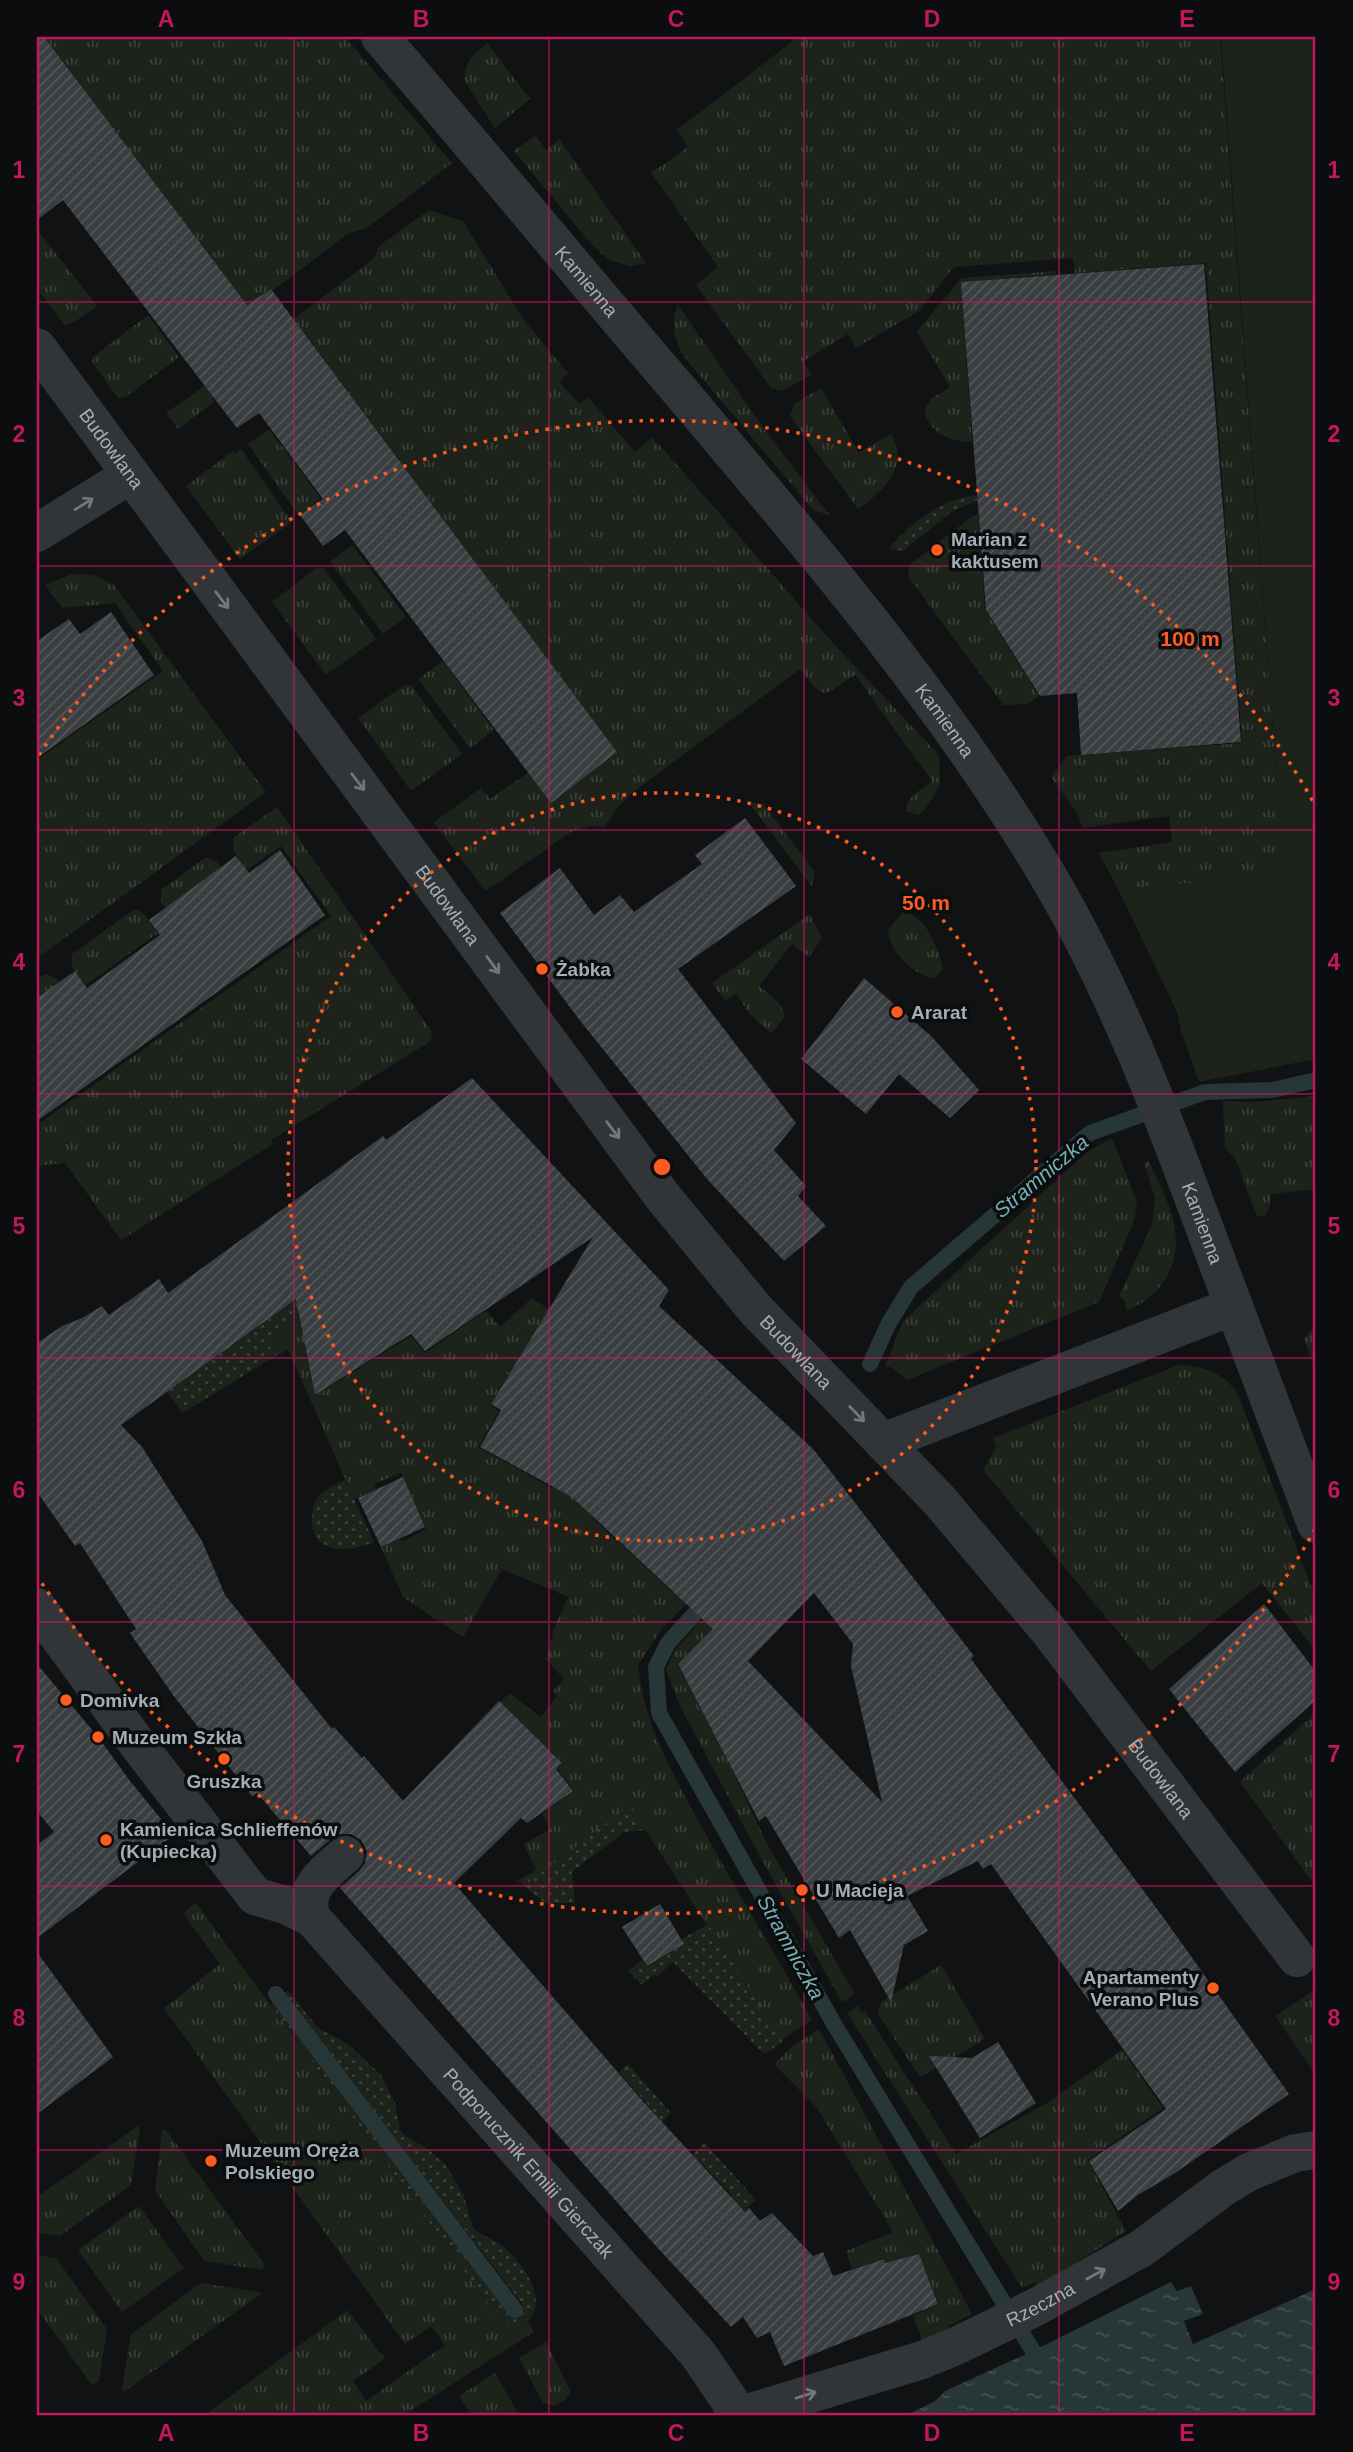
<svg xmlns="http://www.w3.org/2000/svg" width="1353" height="2452" font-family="Arial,sans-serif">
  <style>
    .grass { fill: url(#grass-tufts) }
    .park { fill: #1d231b }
    .garden { fill: url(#garden-dots) }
    .water { fill: url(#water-ripples) }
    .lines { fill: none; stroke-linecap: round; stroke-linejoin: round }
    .stream { stroke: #273637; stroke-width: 16 }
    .building { fill: url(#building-hatch); fill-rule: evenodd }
    .minor { stroke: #323538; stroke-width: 38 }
    .oneway { stroke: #70787d }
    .grid { fill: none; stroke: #c2185b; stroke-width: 2; stroke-opacity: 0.55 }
    .ring { fill: none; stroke: #fd5b1f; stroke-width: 3.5; stroke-dasharray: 3.5 7 }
    .poi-dot { fill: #fd5b1f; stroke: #0c0d0e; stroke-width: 2.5 }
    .labels { text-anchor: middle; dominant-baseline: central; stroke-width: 7; stroke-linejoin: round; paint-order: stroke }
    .street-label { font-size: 19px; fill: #a2afb5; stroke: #0c0d0e }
    .poi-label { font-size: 19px; font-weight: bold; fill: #a2afb5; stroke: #0c0d0e; text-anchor: start }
    .water-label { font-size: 21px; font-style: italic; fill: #76aeb3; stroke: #0c0d0e }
    .centre { fill: #fd5b1f; stroke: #0c0d0e; stroke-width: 3.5 }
    .ring-label { font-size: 21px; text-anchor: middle; font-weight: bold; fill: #fd5b1f; stroke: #0c0d0e; stroke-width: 7; stroke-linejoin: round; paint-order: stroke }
    .neatline { fill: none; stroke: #c2185b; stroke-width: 2.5 }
    .grid-label { font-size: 23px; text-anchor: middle; font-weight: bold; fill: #c2185b }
  </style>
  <defs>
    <pattern id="grass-tufts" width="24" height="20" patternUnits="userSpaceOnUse" patternTransform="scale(1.75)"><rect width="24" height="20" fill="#1d231b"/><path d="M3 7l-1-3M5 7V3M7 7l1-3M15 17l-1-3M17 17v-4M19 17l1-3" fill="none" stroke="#3b403a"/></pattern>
    <pattern id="garden-dots" width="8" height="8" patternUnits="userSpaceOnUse" patternTransform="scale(1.75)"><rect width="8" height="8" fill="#1d231b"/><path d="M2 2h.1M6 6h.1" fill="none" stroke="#3b403a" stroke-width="1.8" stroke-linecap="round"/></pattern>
    <pattern id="water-ripples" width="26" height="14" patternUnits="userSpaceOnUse" patternTransform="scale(1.75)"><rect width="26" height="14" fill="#273637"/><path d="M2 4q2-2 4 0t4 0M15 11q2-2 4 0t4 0" fill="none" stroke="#435152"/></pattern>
    <pattern id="building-hatch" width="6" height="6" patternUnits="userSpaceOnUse" patternTransform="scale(1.75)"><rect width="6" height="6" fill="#3b3e41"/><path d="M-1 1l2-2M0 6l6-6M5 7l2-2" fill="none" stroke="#54575a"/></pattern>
  </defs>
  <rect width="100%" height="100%" fill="#111213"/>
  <g class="grass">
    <path d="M44,37h301l107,126 -87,66 -16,4 -77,58 -2,-2 -23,16z"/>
    <path d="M798,37h422l64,838 -166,14 -19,-36 73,-11 -3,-26 -87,12 -4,-14 -27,-37 16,-21 175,-13 -36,-480 -131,10 -2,-15 -119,9 -35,44 -63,37 -8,-14 -44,27 7,14 -29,16 -11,-3 -75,-103 22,-18 -67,-94 37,-26 -11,-17z"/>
    <path d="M487,43l43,56 -35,29 -30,-46c-2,-20 8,-27 22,-39z"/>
    <path d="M535,135l11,15 13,-11 87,124 -16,3 -21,-6 -16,-14 -79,-95z"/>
    <path d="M429,210l34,11 60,98 45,54 -9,9 21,22 8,-7 47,55 17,-14 11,11 167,191 109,115 1,29 -8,15 -9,13 -5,3 -12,-4c0,-15 16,-21 26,-30l-77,-106c-33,21 -29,28 -55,-6l-167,123 -14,14 -15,21 -13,-1 -20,6 -85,59 -52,-68 3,-3 44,-32 9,11 38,-26 23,30 66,-51 -323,-433 79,-60 7,-14z"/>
    <path d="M37,229l60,77 -24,17 -9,2 -27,-37z"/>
    <path d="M1056,271v3l-95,8 11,160c-20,0 -47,-10 -47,-34l6,-9 19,-12 -33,-55 44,-54z"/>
    <path d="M678,305l86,124 65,86 -16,-5 -132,-157c-6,-17 -11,-30 -3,-48z"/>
    <path d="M148,315l31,42 -53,40 -8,1 -26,-36 2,-6z"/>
    <path d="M226,371l7,11 -21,16 3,3 -37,28 -12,-16z"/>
    <path d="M821,388l38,65 32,-19c19,33 -7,57 -33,75l-68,-93 4,-12z"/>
    <path d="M269,429l52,70 -22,17 -51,-72z"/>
    <path d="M241,449l51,73 -52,37 -54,-73 47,-35 2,2z"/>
    <path d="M978,515l7,95 54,86 -12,8 -24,1 -95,-129 2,-12 63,-48z"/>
    <path d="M352,545l54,72 -23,17 -53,-72z"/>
    <path d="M318,567l2,2 3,-2 53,72 -50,36 -54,-73z"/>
    <path d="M83,574l11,1 20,10 152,207 -229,166v-198l126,-89 -48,-68 -53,5 -17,-23 24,-10z"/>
    <path d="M443,661l51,69 -24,18 -52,-69z"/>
    <path d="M406,684l4,2 1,-1 51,69 -51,37 -53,-73z"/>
    <path d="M748,802l15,2 52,68 -3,14z"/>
    <path d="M277,807l155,225 -1,9 -160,99 2,4 -152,96 -56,-77 -28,3v-41l294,-209 -50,-70 -34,24 -14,-20v-12z"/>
    <path d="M206,857l11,5 13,19 -55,40 -14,-19v-12z"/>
    <path d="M135,909l9,4 14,20 -72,52 -14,-18v-13z"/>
    <path d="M903,912c22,1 36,38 40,57l-9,10c-21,-5 -45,-27 -46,-49z"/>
    <path d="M810,914l12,24 -13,19 -17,-13 -33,42c11,10 23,15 26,31l-14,16 -21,-19 -14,-20 -11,7 -13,-18z"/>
    <path d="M45,974l11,4 14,19 -33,23v-40z"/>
    <path d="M1316,1096v93l-46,5v11l-4,10 -9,2 -22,-59 -10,-9 -2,-48 33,1z"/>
    <path d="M1112,1138l25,64 -3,19 -35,81 -192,78 -16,-13h-6l18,-46 184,-169z"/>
    <path d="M1149,1161c8,19 23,46 26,67 5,38 -13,68 -48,83l-3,-11 -5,-4 33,-71 3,-27 -11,-35z"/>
    <path d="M348,1278l21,27 -64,42 10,49 96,-60 14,17 61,-42 14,16 32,-29 24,16 -38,65 -10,-5 -18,31 9,6 -21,36 74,41 50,-84 39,37 -50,76 87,80 27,-12 -44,45 -23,35c6,58 34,108 62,159 36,66 75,130 112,196l-31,20 -151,-234 -106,80 -6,-5 18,-11 -12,-26 26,-15 -8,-15 32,-23 -16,-22 5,-6 -14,-14 -10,9 -49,-47 20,-18 30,24 17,-20 -4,-6 11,-12 -18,-20 8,-30 14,-32 -66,-28 -39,68 -60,-40 -22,-50 19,-8 2,3 24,-13 -25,-56 -27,11 2,5 -22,10 -66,-150 -12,7 -11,-15z"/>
    <path d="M1312,1329l4,4v39l-12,-33z"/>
    <path d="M1179,1365c25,1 42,7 58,27l79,207v52l-54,-68 -111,88 -168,-201 13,-23 -3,-9z"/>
    <path d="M724,1593l14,11 -61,60 33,59 57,121 88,150 -13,8 -84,-149 -79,-149 -13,-34 8,-18z"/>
    <path d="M1316,1712v175l-76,-105z"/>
    <path d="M196,1903l302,414 22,8 8,-4 6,11 -130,83h-199l142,-105 38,49 -32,22 13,20 79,-56 -14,-19 -26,18 -241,-336 56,-44 -37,-51z"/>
    <path d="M941,1965l44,74 -65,38 -42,-63 3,-12z"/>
    <path d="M1316,1989v86l-41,-59z"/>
    <path d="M858,2006l4,7 3,-2 91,143 91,-51 75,-53 41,58 -75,52 38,71 -87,55 -3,-4 -14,6 -175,-275z"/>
    <path d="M819,2029l153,285 -24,12 1,3 -27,11 -9,-24 26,-12 -20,-50 -34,9 -1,-5 -32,11 -6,-18 47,-19 -76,-124 -43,-44 20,-19z"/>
    <path d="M138,2126l2,3 -9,56 -71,51 -23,-3v-36z"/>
    <path d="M166,2130l99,135 -3,5 -58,-9 -49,-71 7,-59z"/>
    <path d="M139,2206l45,62 -62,44 -44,-62z"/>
    <path d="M37,2255l19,3 51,71 -8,52 -7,4 -55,-76z"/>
    <path d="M201,2283l58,9 2,2 -137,98 -2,-4 9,-54z"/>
    <path d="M546,2342l25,50 -6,8 -11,6 -11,-3 -24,-45z"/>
    <path d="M495,2373l24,42h-48l-12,-19z"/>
  </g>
  <path class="park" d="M1221,37h95v1022l-117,23 -18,-51 -4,-19 -59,-123 166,-14z"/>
  <g class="garden">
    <path d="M977,495l1,5 -27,12 -48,39 -14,-2c5,-8 12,-14 19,-20 22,-19 40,-30 69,-34z"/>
    <path d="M336,1271l12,7 -82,63 10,15 -94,57 -15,-21z"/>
    <path d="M345,1480l29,62c-24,10 -63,14 -62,-24 0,-8 3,-19 9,-24 7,-6 17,-10 24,-14z"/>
    <path d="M630,1805l16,25 -22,2 -52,40 3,31h-30l-21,-17z"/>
    <path d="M708,1924l75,118 -17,11 -4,-1 -89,-90 -16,15 -3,-3 -12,11 -14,-14 14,-11 5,7 37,-23 -2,-5z"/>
    <path d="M288,1990l29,37 32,18 32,30 14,28 5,26 3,5 27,17 16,14 18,31 9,32c10,9 23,12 33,21 20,17 48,61 14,76l-22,-8 -227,-312 4,-3 233,312 15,-9 -239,-311z"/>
    <path d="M628,2064l43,49 -14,14 -2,-2v-12l-36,-41z"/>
    <path d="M705,2143l51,57 -17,15 -8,-9v-12l-30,-31 -14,-4z"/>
  </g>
  <path class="water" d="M1171,2282l6,9 14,-5 12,28 -19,7 9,23 123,-55v126h-409l28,-14 10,-10 88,-40z"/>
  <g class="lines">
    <g class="stream">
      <path d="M870,1364l19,-41 22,-36 179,-154 115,-41 67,-2 44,-10"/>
      <path d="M709,1598l-41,45 -12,24 3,46 175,311 199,327"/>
      <path d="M276,1994l239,316"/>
    </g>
  </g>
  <g class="building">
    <path d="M37,37h7l203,268 24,-16 346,463 -66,51 -206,-273 -22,16 -23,-31 23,-16 -64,-86 -22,15 -174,-228 -26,20z"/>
    <path d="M1204,264l37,478 -160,13 -4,-62 -37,3 -54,-86 -25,-328z"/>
    <path d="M111,612l43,63 -117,83v-117l32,-22 11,15z"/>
    <path d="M745,818l51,68 -118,83 118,154 -22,27 32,36 -8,10 28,30 -42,35 -77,-82 -129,-161 -78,-105 60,-45 34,47 26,-20 14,17 68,-48 -7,-9z"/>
    <path d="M280,850l45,65 -288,206v-123l38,-27 12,17 73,-53 -11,-15 87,-64 13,17z"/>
    <path d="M864,978l68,59 47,53 -29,28 -51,-44 -33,40 -65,-55z"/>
    <path d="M472,1078l197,212 -10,16 155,144 160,206 -3,3 192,258 126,177 -114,79 -37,22 -20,16 -29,-50 77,-52 -175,-245 -8,5 -5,-8 -71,35 21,35 -24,14 -13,57 -41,-72 -11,8 -73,-122 -7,5 -81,-157 35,-35 -141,-132 -92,-50 21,-37 -10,-6 102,-167 -168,114 -14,-17 -96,61 -19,-96 -175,126 21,22 60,94 23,54 107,134 2,-2 28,31 2,-2 39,45 96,-100 63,62 -6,6 17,22 -46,32 -6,-5 -67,65 187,216 104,113 4,-4 11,13 12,-8 41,43 10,-4 10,24 51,-17 1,4 34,-9 19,50 -154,62 -14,-34 -13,6 -14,-21 -12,10 -77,-83 -314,-356 19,-17 6,-8 2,-12 -6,-11 -10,-6h-11l-9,5 -20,17 -54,-63 -5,3 -79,-101 -43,-62 6,-4 -56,-86 -5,3 -38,-54v-149l25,-17 20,-8 20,-12 7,9 50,-36 9,14 215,-157 3,4zM814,1593l39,51 -2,22 31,136 -134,-141z"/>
    <path d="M403,1477l22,50 -44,20 -23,-49z"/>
    <path d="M1264,1604l52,68v28l-81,72 -66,-83z"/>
    <path d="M37,1664l61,73 32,44 44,54 -137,103v-93l17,-13 -17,-21z"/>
    <path d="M660,1904l24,40 -37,22 -25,-39z"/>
    <path d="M37,1952l76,105 -76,57z"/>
    <path d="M998,2042l38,61 -56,35 -51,-82 43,2z"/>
  </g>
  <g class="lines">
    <g class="minor">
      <path id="s1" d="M380,37c99,114 195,232 294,347 130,154 264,309 368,482 72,119 122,252 170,382 34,92 69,184 104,276"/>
      <path id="s2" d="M37,347l626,850 93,113 183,190 111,132 247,326"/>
      <path d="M37,533l93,-58"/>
      <path d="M883,1442l351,-136"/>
      <path d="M37,1607l102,139 116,150 30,9 27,13"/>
      <path id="s3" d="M345,1855c-20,18 -44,33 -33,63l386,436 32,47 5,14"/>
      <path id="s4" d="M741,2415l181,-55 34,-14 80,-39 106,-59 82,-61 25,-15 46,-19 21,-3"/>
    </g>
  </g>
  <defs><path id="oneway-shaft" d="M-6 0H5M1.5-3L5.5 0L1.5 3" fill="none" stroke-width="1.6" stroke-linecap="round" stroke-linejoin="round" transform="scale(1.75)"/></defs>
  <g class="oneway">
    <use href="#oneway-shaft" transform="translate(84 504) rotate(-32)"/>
    <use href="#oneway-shaft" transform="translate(222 600) rotate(53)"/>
    <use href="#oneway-shaft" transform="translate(358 782) rotate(53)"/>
    <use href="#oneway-shaft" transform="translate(493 965) rotate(54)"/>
    <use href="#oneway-shaft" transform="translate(613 1130) rotate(53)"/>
    <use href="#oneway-shaft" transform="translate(857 1414) rotate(46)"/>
    <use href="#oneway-shaft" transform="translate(1096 2274) rotate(-29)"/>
    <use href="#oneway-shaft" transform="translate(806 2395) rotate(-17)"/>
  </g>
  <path class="grid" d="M294,37v2378M549,37v2378M804,37v2378M1059,37v2378M37,302h1279M37,566h1279M37,830h1279M37,1094h1279M37,1358h1279M37,1622h1279M37,1886h1279M37,2150h1279"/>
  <g class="ring">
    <circle cx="662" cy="1167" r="374"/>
    <path d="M1315 1529A747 747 0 0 1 39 1579M39 755A747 747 0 0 1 1315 805"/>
  </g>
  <g class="poi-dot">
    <circle cx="937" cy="550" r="7"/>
    <circle cx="542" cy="969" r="7"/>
    <circle cx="897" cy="1012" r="7"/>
    <circle cx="66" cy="1700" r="7"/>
    <circle cx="98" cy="1737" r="7"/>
    <circle cx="224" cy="1759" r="7"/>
    <circle cx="106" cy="1840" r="7"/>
    <circle cx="802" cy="1890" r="7"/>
    <circle cx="1213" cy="1988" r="7"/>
    <circle cx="211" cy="2161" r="7"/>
  </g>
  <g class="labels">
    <g class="street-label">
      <text stroke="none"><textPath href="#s1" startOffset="320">Kamienna</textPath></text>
      <text stroke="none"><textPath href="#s2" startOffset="126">Budowlana</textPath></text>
      <text stroke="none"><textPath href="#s1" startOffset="887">Kamienna</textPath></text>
      <text stroke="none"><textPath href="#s2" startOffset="693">Budowlana</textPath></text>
      <text stroke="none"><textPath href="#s1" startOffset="1454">Kamienna</textPath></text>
      <text stroke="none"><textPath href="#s2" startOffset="1260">Budowlana</textPath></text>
      <text stroke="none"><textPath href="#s2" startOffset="1822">Budowlana</textPath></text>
      <text stroke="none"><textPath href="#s3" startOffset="404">Podporucznik Emilii Gierczak</textPath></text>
      <text stroke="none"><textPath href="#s4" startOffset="320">Rzeczna</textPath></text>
    </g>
    <g class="poi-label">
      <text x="951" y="539">Marian z<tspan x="951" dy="22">kaktusem</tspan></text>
      <text x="556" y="969">Żabka</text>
      <text x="911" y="1012">Ararat</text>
      <text x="80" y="1700">Domivka</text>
      <text x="112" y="1737">Muzeum Szkła</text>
      <text x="224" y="1781" text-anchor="middle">Gruszka</text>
      <text x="120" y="1829">Kamienica Schlieffenów<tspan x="120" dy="22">(Kupiecka)</tspan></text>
      <text x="816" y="1890">U Macieja</text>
      <text x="1199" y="1977" text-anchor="end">Apartamenty<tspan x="1199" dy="22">Verano Plus</tspan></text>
      <text x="225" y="2150">Muzeum Oręża<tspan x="225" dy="22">Polskiego</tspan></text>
    </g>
    <g class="water-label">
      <text transform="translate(1041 1176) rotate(-40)">Stramniczka</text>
      <text transform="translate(791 1947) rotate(61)">Stramniczka</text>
    </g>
  </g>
  <circle cx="662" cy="1167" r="10" class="centre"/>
  <g class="ring-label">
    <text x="1190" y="646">100 m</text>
    <text x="926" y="910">50 m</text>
  </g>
  <rect width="1353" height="2452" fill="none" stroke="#0c0d0e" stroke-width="77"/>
  <rect x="38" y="38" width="1276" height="2376" class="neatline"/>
  <g class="grid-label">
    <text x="166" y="27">A</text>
    <text x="421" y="27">B</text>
    <text x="676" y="27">C</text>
    <text x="932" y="27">D</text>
    <text x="1187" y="27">E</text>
    <text x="19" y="178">1</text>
    <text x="1334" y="178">1</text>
    <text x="19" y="442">2</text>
    <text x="1334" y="442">2</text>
    <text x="19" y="706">3</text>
    <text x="1334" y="706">3</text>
    <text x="19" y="970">4</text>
    <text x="1334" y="970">4</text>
    <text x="19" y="1234">5</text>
    <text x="1334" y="1234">5</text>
    <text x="19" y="1498">6</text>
    <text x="1334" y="1498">6</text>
    <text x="19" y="1762">7</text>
    <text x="1334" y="1762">7</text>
    <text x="19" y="2026">8</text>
    <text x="1334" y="2026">8</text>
    <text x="19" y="2290">9</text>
    <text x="1334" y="2290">9</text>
    <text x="166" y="2441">A</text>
    <text x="421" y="2441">B</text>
    <text x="676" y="2441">C</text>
    <text x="932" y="2441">D</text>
    <text x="1187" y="2441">E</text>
  </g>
</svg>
